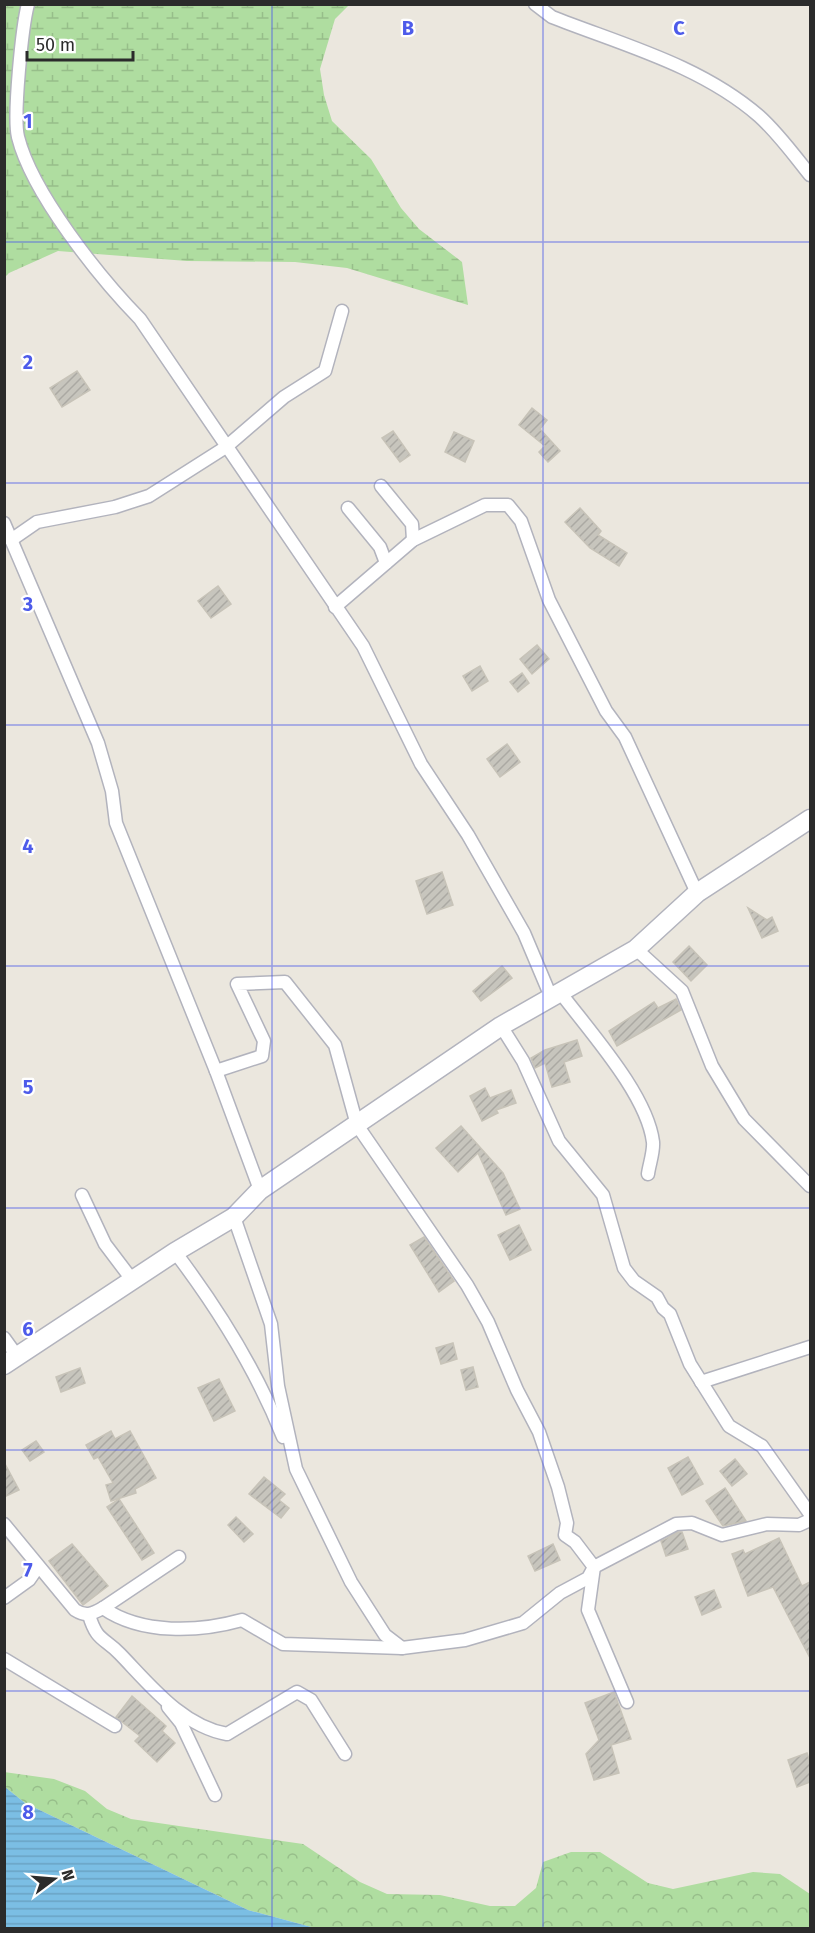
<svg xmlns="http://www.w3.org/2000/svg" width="815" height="1933" font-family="'Fira Sans',sans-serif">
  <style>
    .forest { fill: url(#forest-crowns) }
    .wetland { fill: url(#wetland-marsh) }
    .water { fill: url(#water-rules) }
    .building { fill: url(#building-hatch); stroke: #c7c3b8; stroke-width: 1.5 }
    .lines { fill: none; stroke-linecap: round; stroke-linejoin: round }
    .street-casing { stroke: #b2b3bd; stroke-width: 15 }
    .secondary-casing { stroke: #b2b3bd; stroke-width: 21 }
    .street { stroke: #fff; stroke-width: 12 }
    .secondary { stroke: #fff; stroke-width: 18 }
    .grid { fill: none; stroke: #4d5bea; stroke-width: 1.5; stroke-opacity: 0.55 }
    .grid-label { font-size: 20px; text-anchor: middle; font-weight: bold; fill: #4d5bea; stroke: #fff; stroke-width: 4.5; stroke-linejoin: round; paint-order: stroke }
  </style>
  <defs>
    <pattern id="forest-crowns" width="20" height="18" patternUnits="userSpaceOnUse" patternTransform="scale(1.5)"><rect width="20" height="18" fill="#afdda0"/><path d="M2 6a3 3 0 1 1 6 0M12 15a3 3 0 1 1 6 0" fill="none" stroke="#97be8a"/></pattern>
    <pattern id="wetland-marsh" width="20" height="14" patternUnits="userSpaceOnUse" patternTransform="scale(1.5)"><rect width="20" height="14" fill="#afdda0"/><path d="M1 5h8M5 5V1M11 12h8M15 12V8" fill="none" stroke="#97be8a"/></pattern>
    <pattern id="water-rules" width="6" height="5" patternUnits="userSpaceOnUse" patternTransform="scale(1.5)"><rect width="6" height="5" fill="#7bbee4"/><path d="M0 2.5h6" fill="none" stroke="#6aa3c4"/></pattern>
    <pattern id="building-hatch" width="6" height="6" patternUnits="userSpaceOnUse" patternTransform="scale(1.5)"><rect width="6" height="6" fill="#c7c5bd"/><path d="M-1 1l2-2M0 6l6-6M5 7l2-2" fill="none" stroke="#aba9a3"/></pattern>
  </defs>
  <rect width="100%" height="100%" fill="#ebe7de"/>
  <path class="forest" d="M4,1772l50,7 31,12 22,18 24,10 172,25 57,38 27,12 53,1 50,11h25l21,-18 7,-26 28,-10h29l48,31 25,6 80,-17 27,2 30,20v34h-495l-67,-18 -223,-107 -20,-16z"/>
  <path class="wetland" d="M5,5h344l-14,14 -15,50 4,26 8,26 39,38 30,49 18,21 43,33 6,43 -121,-37 -52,-6 -108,-1 -129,-10 -49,22 -4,4z"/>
  <path class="water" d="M5,1787l20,16 223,107 67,18h-310z"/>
  <g class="building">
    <path d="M77,371l13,19 -28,17 -12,-19z"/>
    <path d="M532,408l15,12 -7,9 20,22 -12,11 -9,-10 6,-6 -26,-21z"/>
    <path d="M393,431l17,24 -10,7 -18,-24z"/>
    <path d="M454,432l20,9 -9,21 -20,-10z"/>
    <path d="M580,508l21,23 -3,4 29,18 -8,13 -29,-18 -25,-26z"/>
    <path d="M218,586l13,18 -20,14 -13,-17z"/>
    <path d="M537,645l12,14 -17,15 -12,-15z"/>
    <path d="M480,666l8,15 -16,10 -9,-15z"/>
    <path d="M522,673l7,10 -11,9 -8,-10z"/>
    <path d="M507,744l13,18 -20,15 -13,-18z"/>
    <path d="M442,872l11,33 -26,9 -11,-33z"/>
    <path d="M748,908l19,12 5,-3 6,14 -16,7z"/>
    <path d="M689,946l18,19 -16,16 -18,-19z"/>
    <path d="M502,966l10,12 -31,23 -8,-10z"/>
    <path d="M676,999l5,11 -64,36 -8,-15 45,-29 4,6z"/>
    <path d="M577,1040l5,16 -18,6 6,20 -18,5 -7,-24 -10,5 -4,-10 14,-8z"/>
    <path d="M485,1088l5,10 21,-8 5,13 -20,7 2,3 -16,8 -12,-25z"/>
    <path d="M461,1126l42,47 17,36 -14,6 -28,-62 -20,19 -22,-24z"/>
    <path d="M519,1225l12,25 -21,10 -12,-25z"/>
    <path d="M424,1237l30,44 -15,11 -29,-47z"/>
    <path d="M453,1343l4,16 -16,5 -5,-16z"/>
    <path d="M473,1367l5,20 -12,3 -5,-20z"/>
    <path d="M80,1368l5,15 -24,9 -5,-15z"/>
    <path d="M219,1379l16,32 -21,10 -16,-33z"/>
    <path d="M111,1431l4,8 15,-8 26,47 -21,11 1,4 -25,8 -5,-16 7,-2 -15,-26 -4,2 -8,-14z"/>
    <path d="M36,1441l8,11 -14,9 -8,-11z"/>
    <path d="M688,1457l15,27 -21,11 -14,-27z"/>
    <path d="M735,1459l12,15 -15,12 -12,-15z"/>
    <path d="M4,1462l15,28 -15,7z"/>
    <path d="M264,1477l21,17 -6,6 10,8 -8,10 -32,-24z"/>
    <path d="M725,1488l21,33 -23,5 -17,-25z"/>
    <path d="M119,1499l35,54 -12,7 -35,-53z"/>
    <path d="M236,1517l17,17 -9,8 -16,-17z"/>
    <path d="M678,1532h4l6,17 -22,7 -5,-15z"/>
    <path d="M779,1538l23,48 8,-4v76l-37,-71 -25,9 -16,-42 11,-4 2,4z"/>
    <path d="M72,1544l36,42 -25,19 -34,-44z"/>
    <path d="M553,1544l7,16 -25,11 -7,-15z"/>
    <path d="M714,1590l7,17 -19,8 -7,-18z"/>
    <path d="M614,1692l17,47 -20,6 8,28 -25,7 -8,-26 13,-14 -14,-37z"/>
    <path d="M132,1696l34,30 -4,5 13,12 -18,19 -22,-21 5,-5 -24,-19z"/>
    <path d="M807,1753l3,9v20l-13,5 -9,-27z"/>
  </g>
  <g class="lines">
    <g class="street-casing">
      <g id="street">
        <path d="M28,4c-6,23 -15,112 -10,133 14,56 81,140 122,182l223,327 58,118 47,71 56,98 27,64"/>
        <path d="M535,4l17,13c71,28 148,48 207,99 19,17 35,39 51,59"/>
        <path d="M381,486l31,38 1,16"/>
        <path d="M348,508l32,39 6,16"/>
        <path d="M4,523l94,220 14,48 4,32 100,248 44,119"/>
        <path d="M11,540l26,-18 78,-15 34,-11 77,-49 58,-50 41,-26 17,-60"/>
        <path d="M335,607l78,-67 72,-35h23l13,16 28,79 57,111 19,26 72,156"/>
        <path d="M636,949l46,42 30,75 32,53 66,67"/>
        <path d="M560,992c29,39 87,102 93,150 1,10 -4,23 -5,32"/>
        <path d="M501,1026l22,35 36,80 44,54 21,73 10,13 23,16 6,11 7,6 20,50 39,62 33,20 48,68"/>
        <path d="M216,1071l46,-15 2,-15 -27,-57 48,-2 50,63 22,80 110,160 21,37 29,68 22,42 19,55 9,36 -2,12 10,7 19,25 -6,43 39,92"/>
        <path d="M82,1195l23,49 28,37"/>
        <path d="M234,1217l37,107 7,62 18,83 55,113 34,53 17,13"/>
        <path d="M175,1252c44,58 81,117 108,185"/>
        <path d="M4,1338l13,18"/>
        <path d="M701,1382l109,-35"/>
        <path d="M4,1524l71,86c11,7 17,4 28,-2l76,-51"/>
        <path d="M4,1598l25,-18 9,-13"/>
        <path d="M103,1608c39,27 96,24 139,12l41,24 119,4 63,-8 58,-17 37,-30 28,-15 6,-11 82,-43 16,-1 30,12 45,-11 32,1 11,-5"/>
        <path d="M89,1615c8,27 15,22 31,39 30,31 62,72 107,80l70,-42 14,8 34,54"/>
        <path d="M4,1659l111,67"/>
        <path d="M168,1707l13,16 34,72"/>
      </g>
    </g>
    <g class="secondary-casing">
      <path id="secondary" d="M4,1365l171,-113 59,-35 26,-27 241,-164 135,-77 61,-56 113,-74"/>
    </g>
    <use href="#street" class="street"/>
    <use href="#secondary" class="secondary"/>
  </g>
  <path class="grid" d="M272,4v1924M543,4v1924M4,242h806M4,483h806M4,725h806M4,966h806M4,1208h806M4,1450h806M4,1691h806"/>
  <g class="grid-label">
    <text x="408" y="35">B</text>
    <text x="679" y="35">C</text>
    <text x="28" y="128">1</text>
    <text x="28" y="369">2</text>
    <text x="28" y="611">3</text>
    <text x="28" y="853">4</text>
    <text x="28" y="1094">5</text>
    <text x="28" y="1336">6</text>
    <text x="28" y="1577">7</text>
    <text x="28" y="1819">8</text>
  </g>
  <rect width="815" height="1933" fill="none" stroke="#2b2b2b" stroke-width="12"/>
  <g transform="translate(54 1879) rotate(74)" stroke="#ffffff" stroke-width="4.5" paint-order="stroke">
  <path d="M0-4.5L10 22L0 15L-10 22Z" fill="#2b2b2b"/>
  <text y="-9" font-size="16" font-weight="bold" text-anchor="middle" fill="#2b2b2b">N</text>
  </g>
  <path d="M27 51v9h106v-9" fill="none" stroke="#2b2b2b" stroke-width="3"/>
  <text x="36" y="51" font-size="18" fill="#2b2b2b" stroke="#ffffff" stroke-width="4.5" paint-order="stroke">50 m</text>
</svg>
